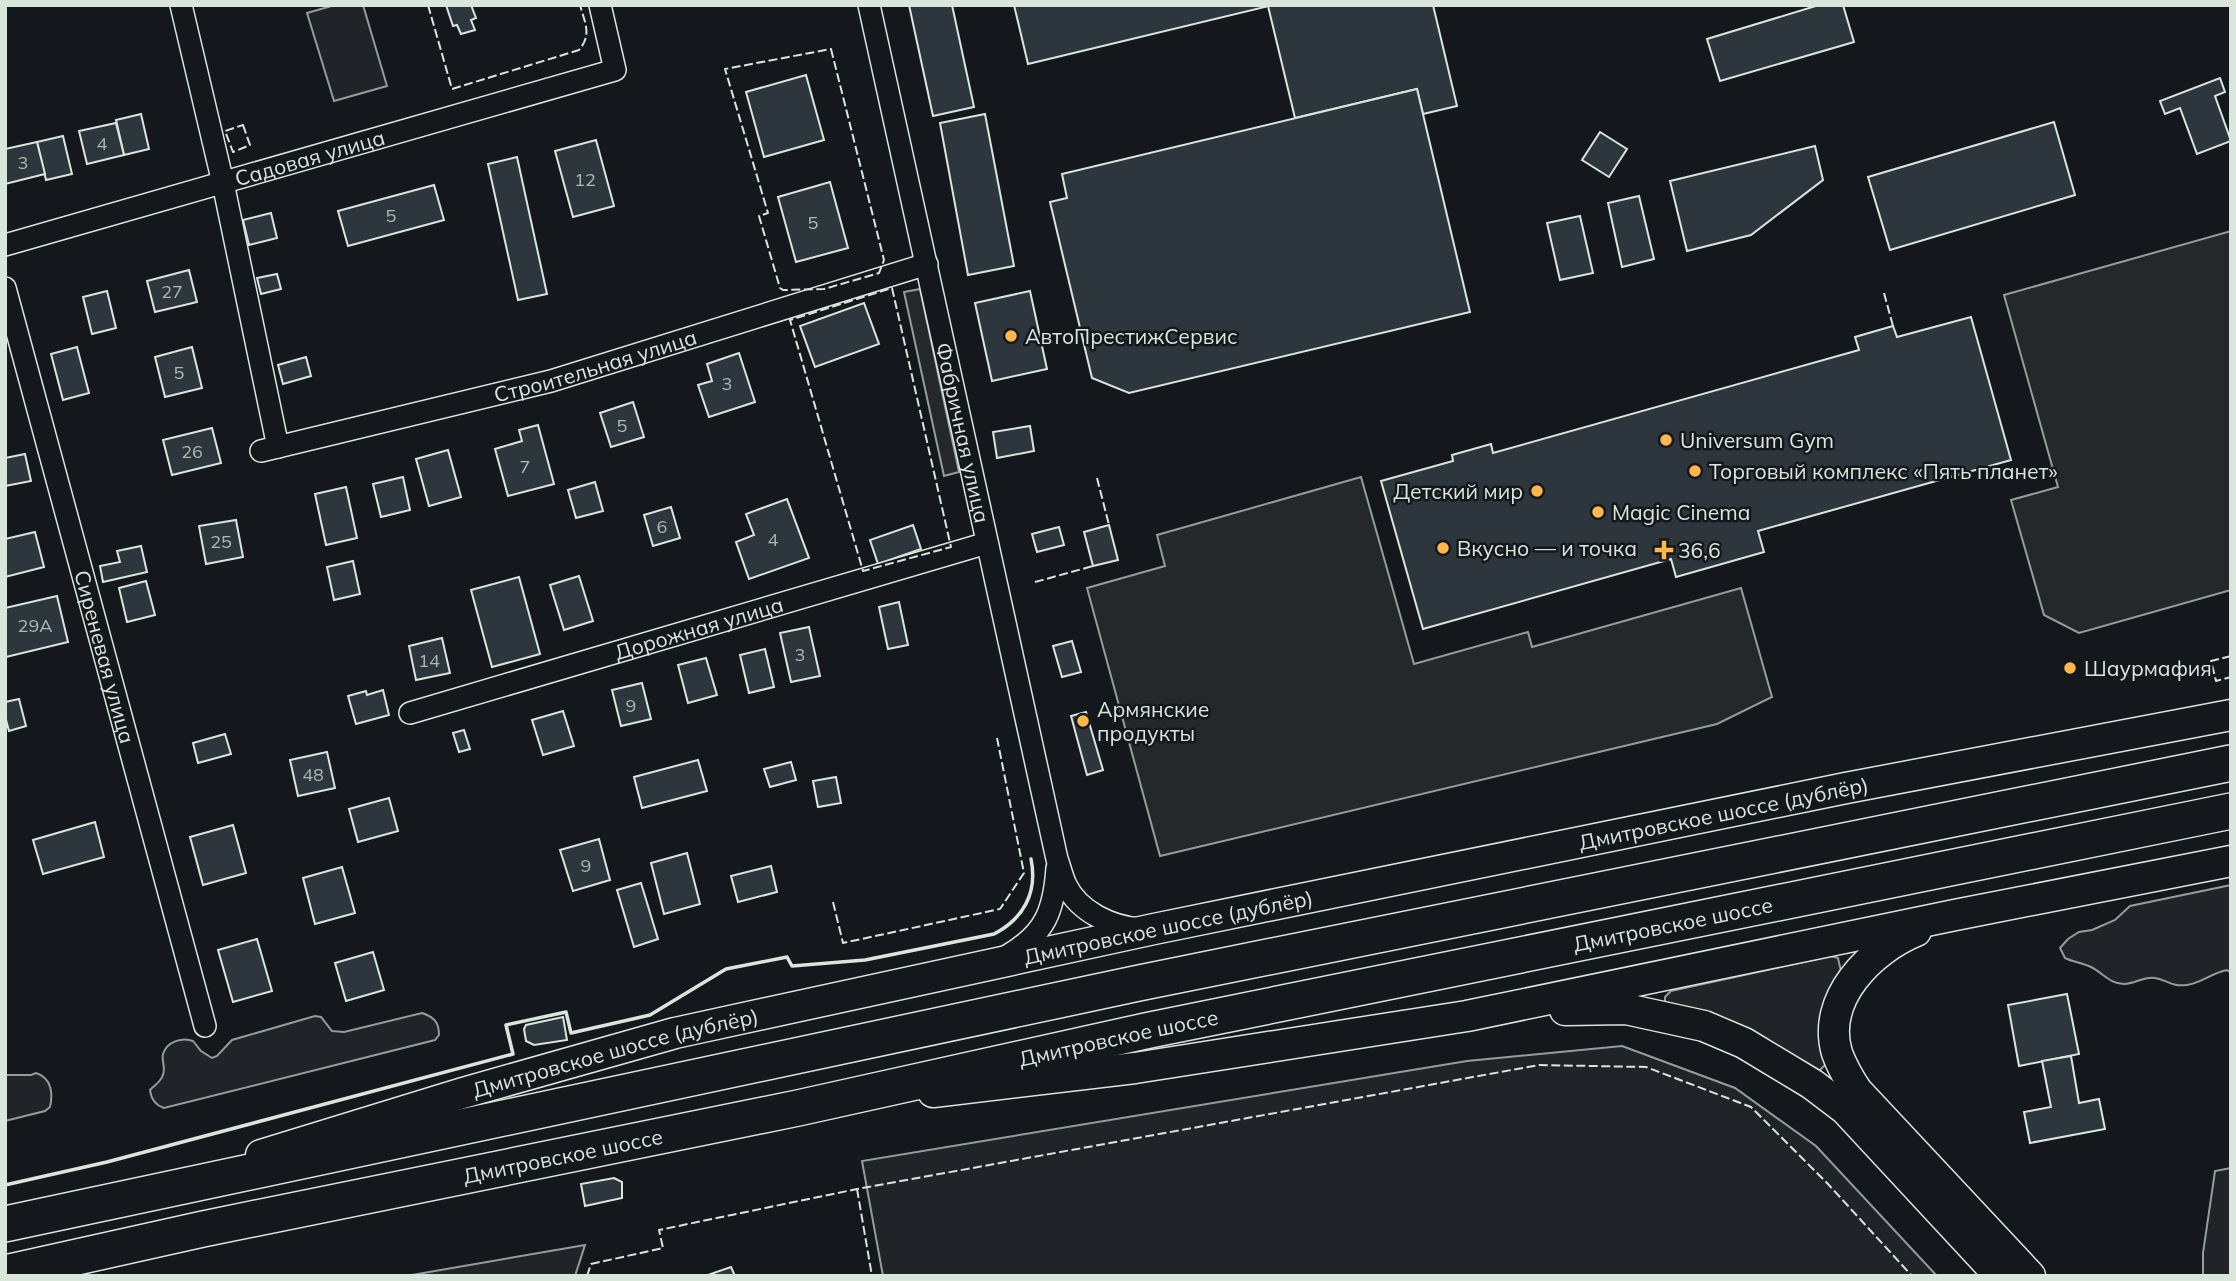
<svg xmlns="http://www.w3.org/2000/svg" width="2236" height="1281" font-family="Mulish,sans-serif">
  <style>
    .green { fill: #202428; stroke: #939e99; stroke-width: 2 }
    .parking { fill: #24282b; stroke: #939e99; stroke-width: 2 }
    .building { fill: #2c363c; stroke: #d8e6dc; stroke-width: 2 }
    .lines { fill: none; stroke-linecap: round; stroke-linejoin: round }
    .minor-casing { stroke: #d8e6dc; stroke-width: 24 }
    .secondary-casing { stroke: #d8e6dc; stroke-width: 33 }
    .trunk-casing { stroke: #d8e6dc; stroke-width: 38 }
    .minor { stroke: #14181c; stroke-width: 21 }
    .secondary { stroke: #14181c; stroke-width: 30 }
    .trunk { stroke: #14181c; stroke-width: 35 }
    .fence { stroke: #d8e6dc; stroke-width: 2; stroke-dasharray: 9 3.5; stroke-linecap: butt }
    .wall { stroke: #d8e6dc; stroke-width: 3.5 }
    .poi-dot { fill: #ffb74d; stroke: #14181c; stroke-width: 2.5 }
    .labels { text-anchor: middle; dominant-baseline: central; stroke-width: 5; stroke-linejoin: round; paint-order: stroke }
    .number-label { font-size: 18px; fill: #adbab4 }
    .street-label { font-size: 21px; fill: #d8e6dc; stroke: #14181c }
    .poi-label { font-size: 21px; fill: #d8e6dc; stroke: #14181c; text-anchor: start }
  </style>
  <rect width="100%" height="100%" fill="#14181c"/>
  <g class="green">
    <path d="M335,5h28l24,81 -53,15 -27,-88z"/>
    <path d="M2231,885v88l-4,-3c-15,3 -26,13 -40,15 -15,2 -20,-5 -32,-7 -11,-2 -20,6 -31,6 -14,0 -21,-11 -33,-17 -8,-4 -18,-5 -26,-9l-5,-10 8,-9 11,-7 13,-2 23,-10 15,-14z"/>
    <path d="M1831,956l7,2 3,13 -14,85 -2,9 -6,6 -154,-68v-6l6,-6z"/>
    <path d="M422,1013c12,4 17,9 17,22l-4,5 -271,68c-9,-3 -13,-9 -14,-18 4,-4 10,-8 12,-13 5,-7 -1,-16 1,-23 4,-13 20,-17 30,-13l8,10 11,7 5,-2 15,-16 83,-24 6,1 11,14 12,1z"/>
    <path d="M1622,1046l113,42 81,58 121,130h-1054l-21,-115 605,-100z"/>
    <path d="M36,1073c16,5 17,21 14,34l-5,4 -40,10v-46h26z"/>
    <path d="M2231,1168v108h-28v-23l12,-82z"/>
    <path d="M585,1245l-10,31h-169z"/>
  </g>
  <g class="parking">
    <path d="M2231,231v359l-152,43 -35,-18 -33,-115 47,-13 -54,-192z"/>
    <path d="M920,289l39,183 -15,4 -40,-184z"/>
    <path d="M1361,477l53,187 114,-32 4,15 209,-59 31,109 -55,27 -557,132 -73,-268 78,-22 -8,-31z"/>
  </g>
  <g class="building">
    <path d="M446,5h25l5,13 -5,2 4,10 -14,4 -4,-9 -4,1z"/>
    <path d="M909,5h43l22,102 -41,9z"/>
    <path d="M1014,5h259l-245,59z"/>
    <path d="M1273,5h160l24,101 -34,8 -6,-25 -122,29 -27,-112z"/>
    <path d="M1819,5h24l11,37 -134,39 -13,-42z"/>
    <path d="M806,75l18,65 -60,17 -18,-65z"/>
    <path d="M2220,78l5,14 -10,4 16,45 -34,13 -17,-46 -15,6 -5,-13z"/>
    <path d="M1417,89l53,223 -341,81 -37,-15 -42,-176 17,-4 -5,-24z"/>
    <path d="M141,114l8,35 -25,6 -8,-35z"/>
    <path d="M985,114l29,152 -46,9 -28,-152z"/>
    <path d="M2054,122l21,73 -185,55 -22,-73z"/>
    <path d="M116,123l8,32 -37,9 -8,-33z"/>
    <path d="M1600,132l27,17 -18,28 -27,-17z"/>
    <path d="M63,136l9,38 -26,6 -9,-38z"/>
    <path d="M596,140l18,66 -41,11 -18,-66z"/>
    <path d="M37,142l8,32 -40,10v-35z"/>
    <path d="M1815,146l8,34 -72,55 -64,16 -17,-70z"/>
    <path d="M517,157l30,137 -29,6 -30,-136z"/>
    <path d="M830,182l18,66 -52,14 -18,-65z"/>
    <path d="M434,185l10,35 -96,26 -10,-35z"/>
    <path d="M1639,196l15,63 -32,8 -14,-64z"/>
    <path d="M271,213l6,25 -28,7 -6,-25z"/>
    <path d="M1580,216l13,57 -33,7 -13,-57z"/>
    <path d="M189,270l8,32 -42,10 -8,-31z"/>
    <path d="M277,274l4,15 -20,5 -4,-16z"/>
    <path d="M107,291l9,37 -24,6 -9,-37z"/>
    <path d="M1030,291l17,78 -55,12 -17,-78z"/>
    <path d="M864,303l15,41 -64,23 -15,-41z"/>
    <path d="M1971,317l40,143 -253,71 6,21 -88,25 -5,-18 -248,70 -42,-148 72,-20 -1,-6 39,-11 2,9 366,-103 -4,-13 38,-11 4,11z"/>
    <path d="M77,347l12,46 -26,7 -12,-46z"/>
    <path d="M192,347l10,41 -37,9 -10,-40z"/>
    <path d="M739,353l16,49 -46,15 -11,-32 14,-4 -5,-17z"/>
    <path d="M306,357l5,19 -28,8 -5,-19z"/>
    <path d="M633,402l11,35 -33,10 -11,-34z"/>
    <path d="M538,425l16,59 -46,12 -13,-47 27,-8 -3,-11z"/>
    <path d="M1030,426l4,25 -37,7 -4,-26z"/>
    <path d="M212,428l9,35 -49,12 -9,-35z"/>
    <path d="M448,450l13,47 -32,9 -13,-47z"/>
    <path d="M25,454l6,27 -26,5v-28z"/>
    <path d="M403,477l7,33 -29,7 -8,-33z"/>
    <path d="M595,482l8,29 -27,7 -8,-28z"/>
    <path d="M346,487l11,51 -31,7 -11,-51z"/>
    <path d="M787,499l22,59 -60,21 -13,-37 18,-7 -8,-21z"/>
    <path d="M671,507l9,31 -27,8 -9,-31z"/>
    <path d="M236,520l7,37 -37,7 -7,-38z"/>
    <path d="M913,525l8,24 -43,15 -8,-24z"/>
    <path d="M1109,525l9,35 -25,6 -9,-34z"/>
    <path d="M1059,527l5,18 -27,7 -5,-18z"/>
    <path d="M35,532l9,35 -39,10v-38z"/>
    <path d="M141,546l6,26 -44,10 -3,-16 20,-4 -3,-11z"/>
    <path d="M353,561l7,33 -26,6 -7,-33z"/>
    <path d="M579,576l14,45 -29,9 -14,-45z"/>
    <path d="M519,577l21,77 -48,13 -21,-77z"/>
    <path d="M146,581l9,34 -28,7 -8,-34z"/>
    <path d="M57,596l11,46 -62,15 -1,-49z"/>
    <path d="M899,602l9,43 -20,4 -9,-42z"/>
    <path d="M809,627l11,49 -29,6 -11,-49z"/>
    <path d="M442,638l8,35 -34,7 -7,-34z"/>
    <path d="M1072,641l9,31 -19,5 -9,-31z"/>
    <path d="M765,649l9,38 -25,6 -9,-38z"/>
    <path d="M706,658l11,37 -29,8 -10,-38z"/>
    <path d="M642,683l9,36 -30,7 -9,-36z"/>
    <path d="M383,690l6,25 -33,9 -8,-28 18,-5 1,4z"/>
    <path d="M19,699l7,27 -17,5 -4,-15v-14z"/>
    <path d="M563,711l11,35 -31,9 -11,-35z"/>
    <path d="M1086,712l17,58 -16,5 -16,-59z"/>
    <path d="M464,730l6,19 -11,3 -6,-19z"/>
    <path d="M225,734l6,20 -33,9 -5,-20z"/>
    <path d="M327,752l8,36 -37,8 -8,-36z"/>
    <path d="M698,760l9,31 -65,17 -8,-31z"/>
    <path d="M791,762l5,18 -26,7 -6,-18z"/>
    <path d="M836,777l5,26 -23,4 -5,-26z"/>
    <path d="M389,798l9,33 -40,11 -9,-33z"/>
    <path d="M95,822l9,35 -61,17 -10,-34z"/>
    <path d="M233,825l13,48 -43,12 -13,-48z"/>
    <path d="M599,839l11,41 -37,11 -13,-41z"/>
    <path d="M687,853l13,51 -36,10 -13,-51z"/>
    <path d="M771,866l6,26 -39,10 -7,-26z"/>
    <path d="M342,867l13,46 -40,11 -12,-46z"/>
    <path d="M641,883l17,56 -24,8 -17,-57z"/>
    <path d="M257,939l15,52 -39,11 -15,-52z"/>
    <path d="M373,952l11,38 -38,11 -11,-38z"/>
    <path d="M2067,994l12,60 -60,12 -11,-61z"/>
    <path d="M563,1017l4,23 -33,5 -8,-4 -2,-12 2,-4z"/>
    <path d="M2071,1056l8,47 20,-4 6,30 -75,14 -6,-31 27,-5 -9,-46z"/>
    <path d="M614,1178l8,4v16l-37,8 -4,-22z"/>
    <path d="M731,1267l4,9h-30z"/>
  </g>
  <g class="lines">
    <g class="minor-casing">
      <g id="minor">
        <path d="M181,5l42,178 55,264"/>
        <path id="s1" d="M869,5l188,854c3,8 5,18 9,26 13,27 46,42 74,44"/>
        <path id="s2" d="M5,245l610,-175 -15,-65"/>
        <path id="s3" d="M5,288l200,738"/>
        <path id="s4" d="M261,451l290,-70 376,-117"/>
        <path id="s5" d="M410,713l577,-170"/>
        <path d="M1007,956c38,-22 47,-45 50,-88"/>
      </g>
    </g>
    <g class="secondary-casing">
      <g id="secondary">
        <path d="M1916,931c-46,19 -95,68 -79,122 5,14 12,26 20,38l173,185"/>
        <path d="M1565,1010l61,-1 78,17 40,17 68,41 33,25 155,167"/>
        <path d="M933,1092l202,-24 332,-52 488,-101 276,-54"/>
        <path id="s6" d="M261,1155l202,-62 212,-60 479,-104 692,-141 385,-73"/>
      </g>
    </g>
    <g class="trunk-casing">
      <g id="trunk">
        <path d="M5,1224l1134,-241 1092,-220"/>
        <path id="s7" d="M5,1273l198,-44 595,-121 352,-78 1081,-219"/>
      </g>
    </g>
    <use href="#minor" class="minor"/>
    <use href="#secondary" class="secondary"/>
    <use href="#trunk" class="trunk"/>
    <g class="fence">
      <path d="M428,5l24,84 127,-39c13,-15 6,-27 1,-45"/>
      <path d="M831,49l53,211 -5,13 -55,16 -41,1 -3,-2 -21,-72 9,-3 -43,-144z"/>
      <path d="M243,125l7,20 -17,7 -8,-21z"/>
      <path d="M892,288l59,259 -88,24 -73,-251z"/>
      <path d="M1884,293l9,33"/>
      <path d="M1097,478l12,47"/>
      <path d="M1035,582l58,-16"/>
      <path d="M2231,656l-20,5 5,20 15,-4"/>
      <path d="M833,902l10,41 157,-34 24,-36 -27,-135"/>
      <path d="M857,1189l15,87"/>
      <path d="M587,1276l4,-12 72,-16 -4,-18 198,-41 682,-124 107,2 105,40 77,77 84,92"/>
    </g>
    <path class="wall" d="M5,1185l102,-23 406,-108 -7,-29 60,-13 5,21 79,-18 76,-46 61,-12 5,9 73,-6 129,-26c29,-15 44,-41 37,-75"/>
  </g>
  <g class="poi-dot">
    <circle cx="1011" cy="336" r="7"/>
    <circle cx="1666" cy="440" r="7"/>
    <circle cx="1695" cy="471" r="7"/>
    <circle cx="1537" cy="491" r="7"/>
    <circle cx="1598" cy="512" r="7"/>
    <circle cx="1443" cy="548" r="7"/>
    <path d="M1660.5 539.5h7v7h7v7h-7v7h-7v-7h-7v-7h7z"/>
    <circle cx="2070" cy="668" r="7"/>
    <circle cx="1083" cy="721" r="7"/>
  </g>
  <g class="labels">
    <g class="number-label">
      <text x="102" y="143">4</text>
      <text x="23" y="162">3</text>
      <text x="585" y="179">12</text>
      <text x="391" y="215">5</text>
      <text x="813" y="222">5</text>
      <text x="172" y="291">27</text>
      <text x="179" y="372">5</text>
      <text x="727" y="383">3</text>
      <text x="622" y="425">5</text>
      <text x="192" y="451">26</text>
      <text x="525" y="466">7</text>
      <text x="662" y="526">6</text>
      <text x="773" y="539">4</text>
      <text x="221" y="541">25</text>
      <text x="35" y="625">29А</text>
      <text x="800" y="654">3</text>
      <text x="429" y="660">14</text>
      <text x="631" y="705">9</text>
      <text x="313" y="774">48</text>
      <text x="586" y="865">9</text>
    </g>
    <g class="street-label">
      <text stroke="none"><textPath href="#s2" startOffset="317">Садовая улица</textPath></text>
      <text stroke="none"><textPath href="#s4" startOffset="345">Строительная улица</textPath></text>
      <text stroke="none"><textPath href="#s1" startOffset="438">Фабричная улица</textPath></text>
      <text stroke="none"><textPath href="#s5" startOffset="301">Дорожная улица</textPath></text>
      <text stroke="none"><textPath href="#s3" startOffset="382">Сиреневая улица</textPath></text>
      <text stroke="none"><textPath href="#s6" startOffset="1503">Дмитровское шоссе (дублёр)</textPath></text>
      <text stroke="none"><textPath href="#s7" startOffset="1704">Дмитровское шоссе</textPath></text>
      <text stroke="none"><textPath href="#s6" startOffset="936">Дмитровское шоссе (дублёр)</textPath></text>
      <text stroke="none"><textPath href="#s7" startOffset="1138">Дмитровское шоссе</textPath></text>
      <text stroke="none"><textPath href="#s6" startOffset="369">Дмитровское шоссе (дублёр)</textPath></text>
      <text stroke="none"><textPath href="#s7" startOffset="570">Дмитровское шоссе</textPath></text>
    </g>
    <g class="poi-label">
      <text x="1025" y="336">АвтоПрестижСервис</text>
      <text x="1680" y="440">Universum Gym</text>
      <text x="1709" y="471">Торговый комплекс «Пять планет»</text>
      <text x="1523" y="491" text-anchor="end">Детский мир</text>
      <text x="1612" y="512">Magic Cinema</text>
      <text x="1457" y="548">Вкусно — и точка</text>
      <text x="1678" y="550">36,6</text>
      <text x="2084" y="668">Шаурмафия</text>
      <text x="1097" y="709">Армянские<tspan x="1097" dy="24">продукты</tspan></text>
    </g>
  </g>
  <rect width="2236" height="1281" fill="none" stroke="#d8e6dc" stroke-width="14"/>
</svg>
